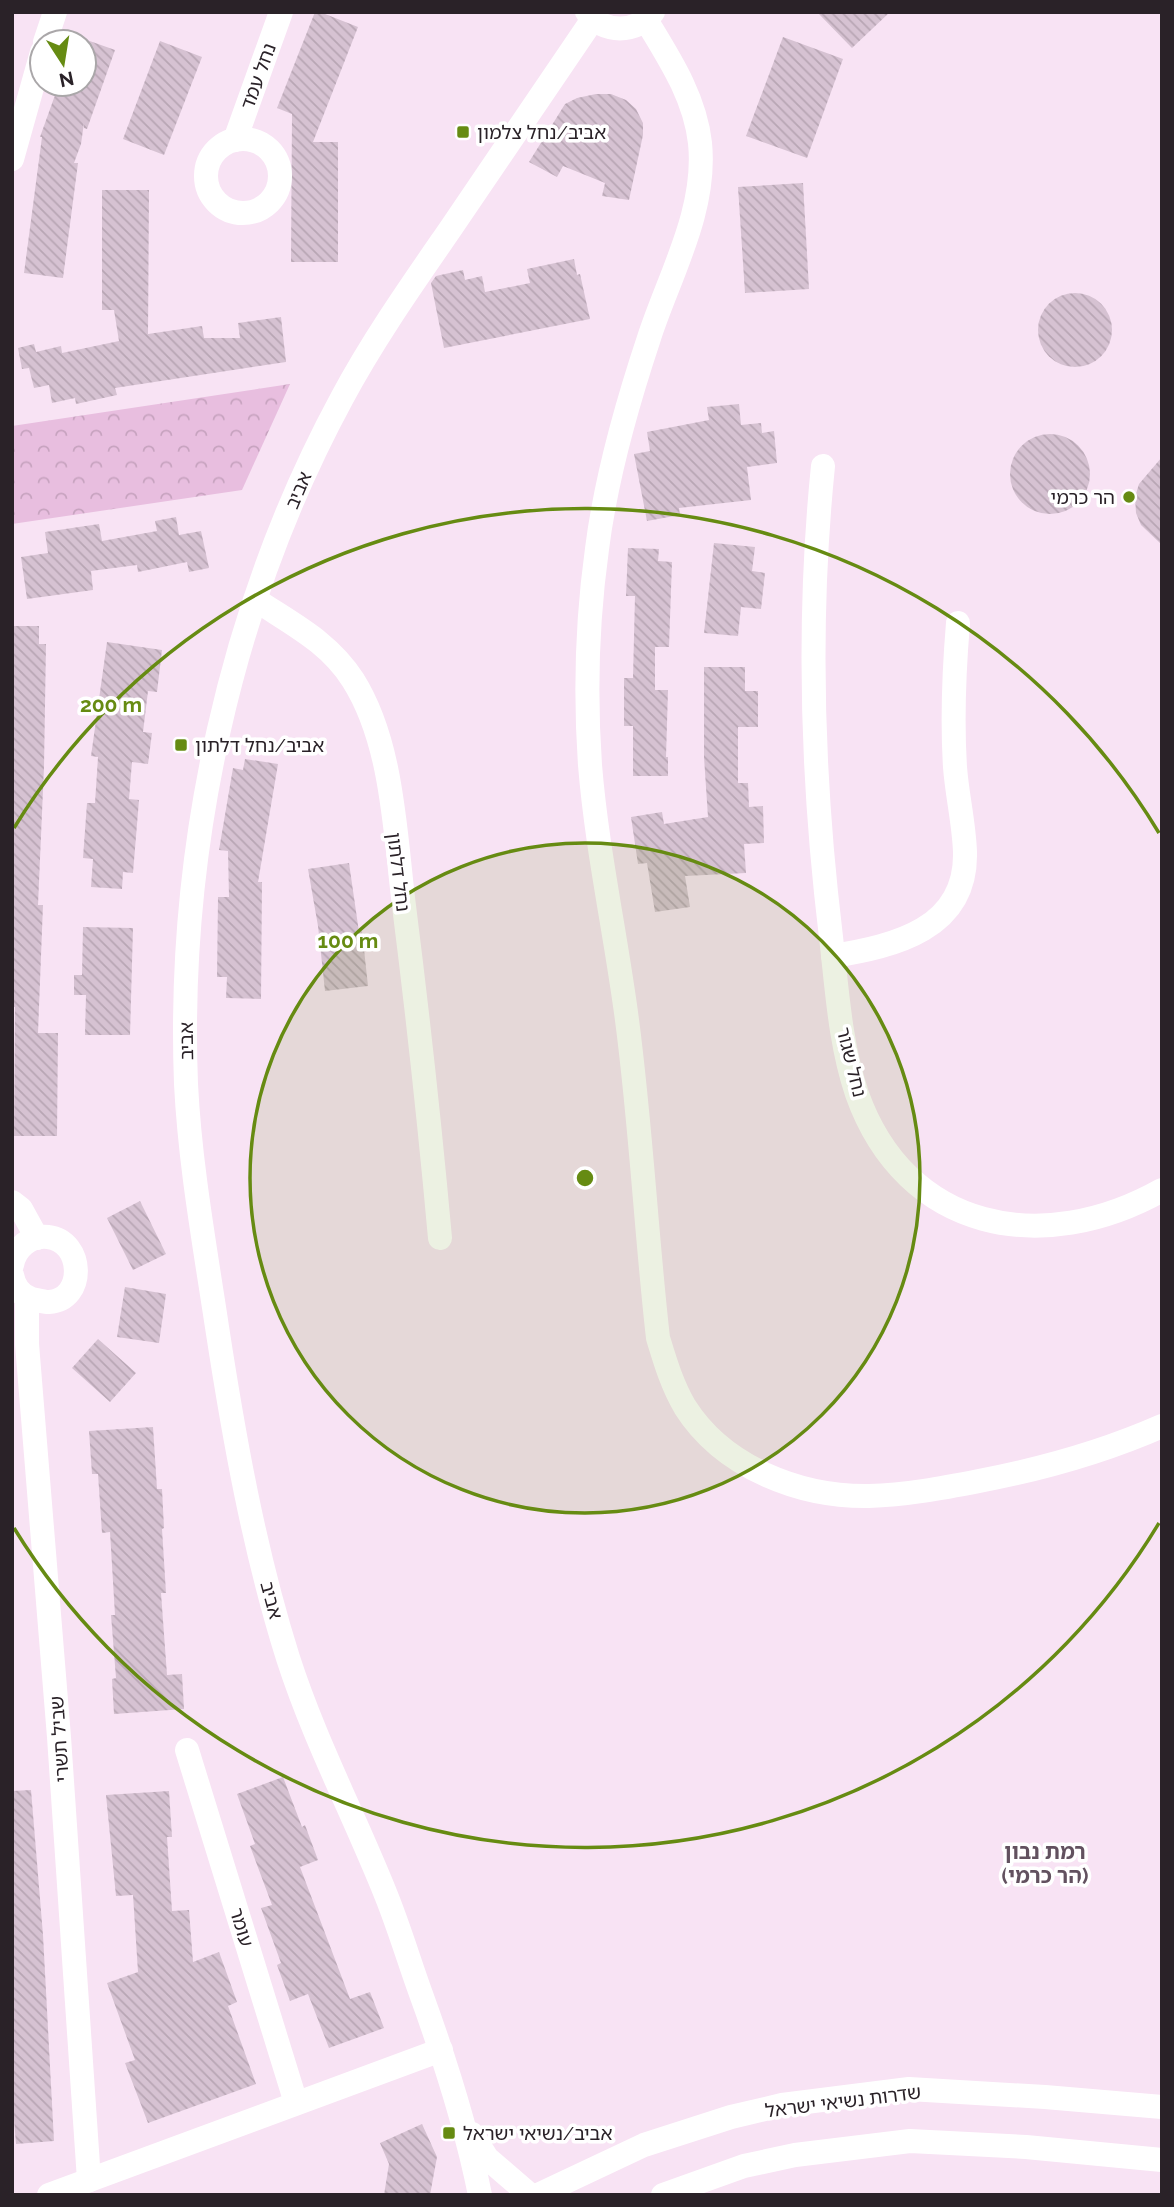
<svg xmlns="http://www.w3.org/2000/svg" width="1174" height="2207" font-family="Raleway,'Noto Sans Hebrew',sans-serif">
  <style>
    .park { fill: url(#park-crowns) }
    .building { fill: url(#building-back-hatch) }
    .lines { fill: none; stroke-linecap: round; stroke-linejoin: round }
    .minor { stroke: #fff; stroke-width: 24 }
    .ring { fill: none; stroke: #668b12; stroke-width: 3.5 }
    .poi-dot { fill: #668b12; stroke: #fff; stroke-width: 2.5 }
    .labels { text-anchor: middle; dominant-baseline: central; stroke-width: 7; stroke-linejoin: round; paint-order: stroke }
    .street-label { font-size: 19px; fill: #2a2228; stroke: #fff }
    .poi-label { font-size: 19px; fill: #2a2228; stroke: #fff; text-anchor: start }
    .neighbourhood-label { font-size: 21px; font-weight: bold; fill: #62515f; stroke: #fff }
    .centre { fill: #668b12; stroke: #fff; stroke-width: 3.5 }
    .ring-label { font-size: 21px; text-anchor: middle; font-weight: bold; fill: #668b12; stroke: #fff; stroke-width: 7; stroke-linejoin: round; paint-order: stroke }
  </style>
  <defs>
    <pattern id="park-crowns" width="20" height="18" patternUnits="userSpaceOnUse" patternTransform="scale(1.75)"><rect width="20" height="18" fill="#e8bedf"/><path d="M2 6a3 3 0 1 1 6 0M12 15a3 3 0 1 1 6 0" fill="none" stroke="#c7a3bf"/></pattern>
    <pattern id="building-back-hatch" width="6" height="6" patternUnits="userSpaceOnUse" patternTransform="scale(1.75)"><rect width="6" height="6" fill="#d6c2d2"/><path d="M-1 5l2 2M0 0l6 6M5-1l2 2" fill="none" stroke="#b8a6b4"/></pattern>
  </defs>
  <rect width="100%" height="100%" fill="#f8e3f4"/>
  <path class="park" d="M290,384l-48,106 -230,34v-98z"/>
  <g class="building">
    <path d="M315,12h5l38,15 -45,115h25v120h-47l1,-148 -15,-6z"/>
    <path d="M817,12h73l-38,36z"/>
    <path d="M783,37l60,22 -36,99 -61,-22z"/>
    <path d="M84,39l31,11 -28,79 -3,-1v-5l-3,21 -7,19h4l-15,115 -39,-5 18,-136h-2l19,-53h25z"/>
    <path d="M160,41l42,16 -38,98 -41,-16z"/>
    <path d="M596,94h15l15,6 10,9 7,14v12l-14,65 -27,-4 3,-13 -42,-17 -6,11 -28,-15 36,-58 12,-6z"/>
    <path d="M803,183l6,106 -64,4 -7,-106z"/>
    <path d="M102,190h47l-1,144 54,-8 2,12h36l-2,-15 43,-6 5,45 -171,26 2,7 -41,9 -1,-6 -23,5 -3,-18 -15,3 -5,-20 -7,1 -4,-21 16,-4 2,8 25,-6 1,7 57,-12 -5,-31h-12z"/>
    <path d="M574,259l3,16 3,-1 10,45 -146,29 -13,-65 5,-7 27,-6 2,10 17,-4 3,16 45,-9 -3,-14z"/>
    <circle cx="1075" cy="330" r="37"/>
    <path d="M739,404l2,21 20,-2 1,10 12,-2 3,32 -30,4 4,33 -72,8 1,7 -33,6 -13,-67 16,-3 -3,-19 62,-12 -2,-13z"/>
    <circle cx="1050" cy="474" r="40"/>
    <path d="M1162,457v88l-21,-20 -5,-12 -1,-16 4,-13z"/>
    <path d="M176,517l3,18 22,-4 8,37 -20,4 -2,-10 -49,10 -1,-7 -46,6 2,19 -66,9 -6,-42 27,-4 -3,-21 54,-8 3,17 55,-10 -2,-10z"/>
    <path d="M714,543l41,4 -3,24 13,2 -4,36 -20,-2 -3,29 -34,-3z"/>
    <path d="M628,548l31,1 -1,12 14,1 -3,85h-14v43h13l-2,67h2v19h-35v-50h-9v-48h9l2,-82h-9z"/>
    <path d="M12,626h27v18h7l-2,123 -6,138h5l-5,128h20l-1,103h-43l1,-129h-3z"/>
    <path d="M107,642l55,8 -5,42 -9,-1 -5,41 9,1 -4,31 -16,-2 -3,37 10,1 -6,73 -10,-1 -1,17 -31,-2 2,-28 -10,-1 4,-55h8l3,-46 -7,-1z"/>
    <path d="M704,667h41v24h13v36h-20v56h10l1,24 14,-1 1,37 -20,1 2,29 -61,3 5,31 -35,5 -8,-49 -9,1 -7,-47 31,-5 2,12 44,-7 -4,-60z"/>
    <path d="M245,759l33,5 -20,118h4l-1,117 -35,-1 1,-21h-10l1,-80h11l-1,-46 -9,-1 14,-82 10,2z"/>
    <path d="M349,863l10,69 3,-1 6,55 -43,5 -7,-65 -10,-57z"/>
    <path d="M83,927l50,1 -3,107h-45l1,-40h-12v-20h8z"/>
    <path d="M140,1201l26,53 -33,16 -26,-52z"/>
    <path d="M125,1287l41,7 -7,49 -42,-6z"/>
    <path d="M98,1339l38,34 -26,29 -38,-34z"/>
    <path d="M153,1427l4,62h5l2,39 -2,1 4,64h-5l6,82 15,-1 2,35 -70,5 -2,-35 4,-1 -5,-63h4l-5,-83 -8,1 -4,-59h-6l-3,-43z"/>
    <path d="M283,1777l19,50 3,-2 13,35 -18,7 50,132 20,-7 14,36 -55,20 -21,-54 -18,7 -13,-36 4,-2 -20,-55 11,-3 -22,-59 5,-2 -18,-50z"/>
    <path d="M31,1790l12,145 11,206 -38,3 -4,-48v-11l2,-1 -2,-29v-264z"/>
    <path d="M169,1791l3,46h-5l5,74 17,-1 4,52 26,-10 18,50 -9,4 28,78 -108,39 -23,-60 10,-3 -28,-77 31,-11 -5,-77 -17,1 -10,-101z"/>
    <path d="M422,2124l15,33 -7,38h-46l5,-31 -9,-21z"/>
  </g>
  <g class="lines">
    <g class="minor">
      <path d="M587,12c18,22 48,22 66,0"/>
      <path d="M646,20c23,38 49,77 54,123 7,68 -31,133 -51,195 -23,69 -43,139 -52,211 -10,72 -12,144 -7,216 7,86 26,170 37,255 14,106 19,212 31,318 7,23 14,47 27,69 38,60 114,90 184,89 37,-1 74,-8 110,-15 63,-12 124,-29 183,-55"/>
      <path d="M45,42l10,-30"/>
      <circle cx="243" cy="176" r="37"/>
      <path d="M235,140l46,-128"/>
      <path d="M12,159l30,-107"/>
      <path d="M823,466c-16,157 -11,314 8,471 6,52 9,107 26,157 49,138 186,163 305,96"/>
      <path d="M256,600c36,24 73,42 97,80 40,63 42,154 51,226 14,111 26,221 36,332"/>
      <path d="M833,956c62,-10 134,-27 132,-104 -1,-29 -8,-57 -10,-85 -3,-48 -1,-96 3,-144"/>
      <path d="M12,1202l9,7 16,29"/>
      <path d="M12,1265c3,-17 18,-30 36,-28 36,4 38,63 1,65 -5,0 -12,-2 -17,-3 -11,-3 -18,-13 -20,-24"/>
      <path d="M27,1298v46l32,393 30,443"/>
      <path d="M187,1750l109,353"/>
      <path d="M472,2134l15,24 43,37"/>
      <path d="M540,2194l104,-49 87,-28 51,-12 127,-16 136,8 117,10"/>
      <path d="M49,2195l392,-145"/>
      <path d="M480,2195c-14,-70 -35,-135 -59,-201 -12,-33 -22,-67 -35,-99 -32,-80 -72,-156 -98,-237 -34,-108 -54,-220 -71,-331 -12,-80 -27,-162 -31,-243 -9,-234 44,-479 156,-686 31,-58 69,-112 107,-167 48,-71 96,-141 144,-212"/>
      <path d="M663,2195l81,-29 51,-11 115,-14 116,6 136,13"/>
    </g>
  </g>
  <circle cx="585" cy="1178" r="335" fill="#668b12" fill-opacity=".12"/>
  <g class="ring">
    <circle cx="585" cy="1178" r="335"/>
    <path d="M1159 1523A670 670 0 0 1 14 1528M14 828A670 670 0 0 1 1159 833"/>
  </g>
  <g class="poi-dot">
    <rect x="456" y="125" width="14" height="14" rx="3.5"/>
    <circle cx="1129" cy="497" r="7"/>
    <rect x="174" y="738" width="14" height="14" rx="3.5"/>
    <rect x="442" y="2126" width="14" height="14" rx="3.5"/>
  </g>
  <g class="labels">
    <g class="street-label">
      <text transform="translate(258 76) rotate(-70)">נחל עמד</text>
      <text transform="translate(298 490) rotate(-67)">אביב</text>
      <text transform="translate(399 872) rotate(83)">נחל דלתון</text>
      <text transform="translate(186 1041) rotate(-91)">אביב</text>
      <text transform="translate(852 1062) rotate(76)">נחל שגור</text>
      <text transform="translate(272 1600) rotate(75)">אביב</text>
      <text transform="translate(59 1739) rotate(-94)">שביל תשרי</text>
      <text transform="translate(242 1927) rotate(73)">עומר</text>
      <text transform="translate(843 2101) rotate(-7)">שדרות נשיאי ישראל</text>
    </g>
    <g class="poi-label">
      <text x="477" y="132">אביב/נחל צלמון</text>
      <text x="1115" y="497" text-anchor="end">הר כרמי</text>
      <text x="195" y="745">אביב/נחל דלתון</text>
      <text x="463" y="2133">אביב/נשיאי ישראל</text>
    </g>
    <g class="neighbourhood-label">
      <text x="1045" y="1851">רמת נבון<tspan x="1045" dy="24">(הר כרמי)</tspan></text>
    </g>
  </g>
  <circle cx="585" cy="1178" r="10" class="centre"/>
  <g class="ring-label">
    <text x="111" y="712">200 m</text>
    <text x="348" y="948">100 m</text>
  </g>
  <rect width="1174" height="2207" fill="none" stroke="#2a2228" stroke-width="28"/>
  <g transform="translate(63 63) rotate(168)"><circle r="33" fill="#ffffff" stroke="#aaa7a9" stroke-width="2"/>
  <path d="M0-5L12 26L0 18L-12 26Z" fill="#668b12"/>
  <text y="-10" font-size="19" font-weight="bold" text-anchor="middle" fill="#2a2228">N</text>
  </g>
</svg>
